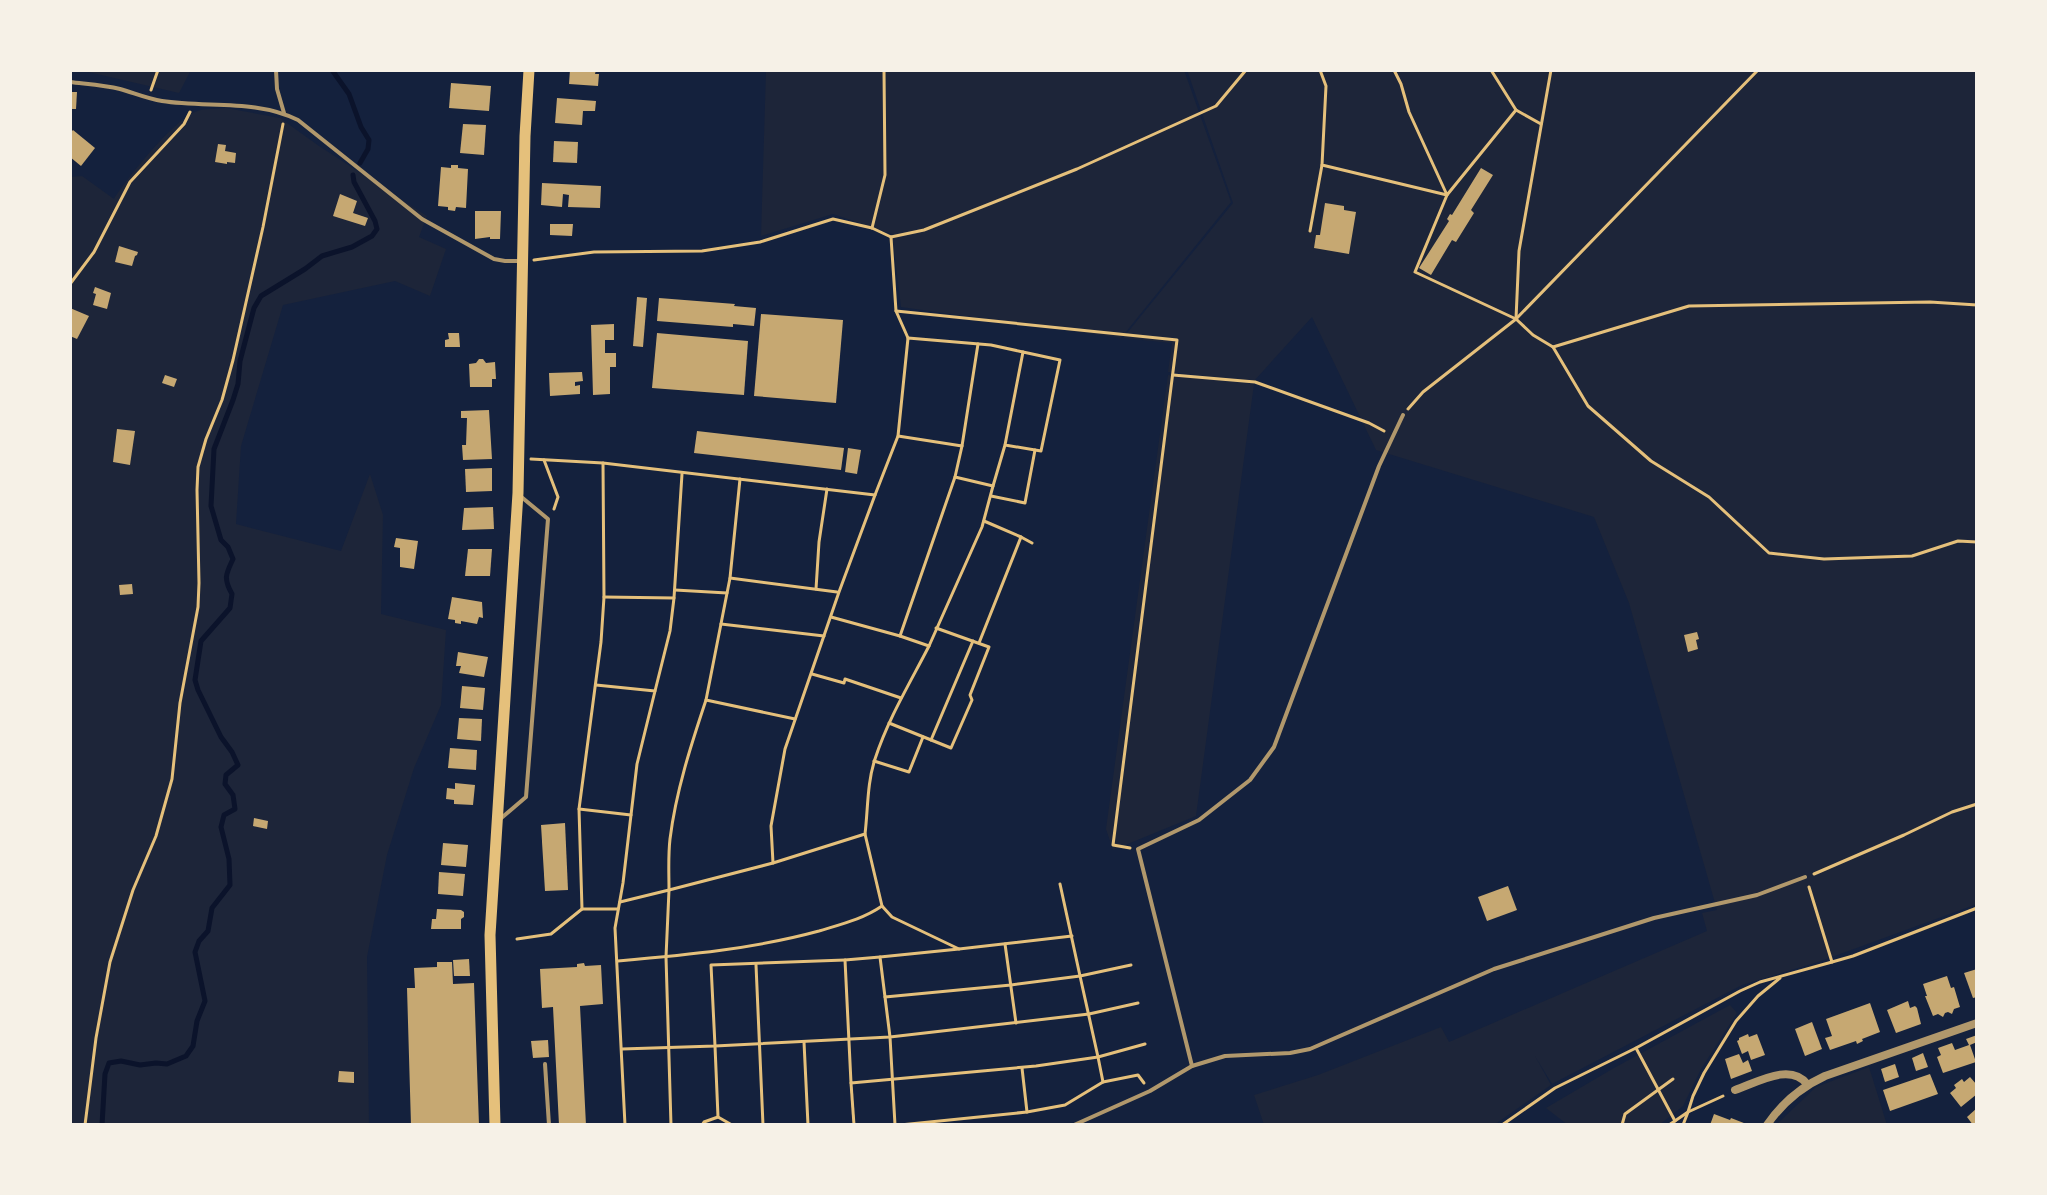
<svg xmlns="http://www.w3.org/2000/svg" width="2047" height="1195" font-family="Karla,sans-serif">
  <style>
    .green { fill: #1d2539 }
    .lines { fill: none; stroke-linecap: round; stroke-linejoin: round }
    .stream { stroke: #0b132b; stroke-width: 5 }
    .building { fill: #c6a872 }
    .path { stroke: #e5c07b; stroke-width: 3 }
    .service { stroke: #b1986c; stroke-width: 4 }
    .minor { stroke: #b1986c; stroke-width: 8 }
    .secondary { stroke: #e5c07b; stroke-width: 11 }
  </style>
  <rect width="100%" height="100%" fill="#14213d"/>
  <g class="green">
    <path d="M70,70h121l-12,23 -95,-22z"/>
    <path d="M766,70h418l47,132 -110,136 -220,-31 -9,-73 -59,-20 -72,22z"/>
    <path d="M1187,70h790v834l-156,57 -79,24 -190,99 -17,-28 16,29 -57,40h-230l-10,-30 64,-20 123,-48 8,15 258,-111 -5,-18 15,-3 -88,-307 -35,-86 -218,-67 -64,-133 -58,64 -86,-9 4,-29 -49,-5 110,-135z"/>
    <path d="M226,108l54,10 39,28 108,70 -8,21 27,12 -16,47 -35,-15 -112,24 -42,141 -5,78 105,27 29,-77 13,41 -2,99 65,16 -5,75 -27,63 -27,87 -20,102 2,168h-299v-948l12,-1 32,23c14,-22 58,-77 81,-87 8,-4 22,-3 31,-4z"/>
    <path d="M1168,375l86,9 -58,432 -83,34 -7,-21z"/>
    <path d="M1730,1005l7,8 -36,56 -18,37 -24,19h-91l-22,-17 68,-40z"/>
    <path d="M1869,1067l18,58h-111l40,-38z"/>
  </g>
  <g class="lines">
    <g class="stream">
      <path d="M332,70l17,24 12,33 8,13 -1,9 -8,14"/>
      <path d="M102,1125l3,-51 4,-11 12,-2 19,4 16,-2 11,1 19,-8 7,-10 4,-25 8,-20 -10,-49 4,-11 9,-10 4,-23 18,-23 -1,-26 -8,-32 3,-12 11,-6 -2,-14 -8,-11 1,-9 12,-10 -6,-13 -11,-15 -23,-47 -3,-10 6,-39 29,-33 2,-14c-9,-16 -6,-20 1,-35l-5,-12 -7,-7 -10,-34 3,-57 19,-49 5,-16 2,-23 14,-53 7,-12 44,-27 17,-13 30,-9 20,-11 5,-7 -2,-8 -21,-39 -1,-7"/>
    </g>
  </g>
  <g class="building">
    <path d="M570,70h26l-1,4h4l-1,12 -29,-2z"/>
    <path d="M451,83l40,3 -2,25 -40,-3z"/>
    <path d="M70,92h7l-1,17h-6z"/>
    <path d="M557,98l39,3 -1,10h-12l-1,14 -27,-2z"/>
    <path d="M463,124l23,1 -2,30 -24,-2z"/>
    <path d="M73,130l22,18 -14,18 -11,-9v-24z"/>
    <path d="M554,141l24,1 -1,21 -24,-1z"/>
    <path d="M218,144l8,1 -1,6 11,2 -1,10 -8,-1v2l-12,-2z"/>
    <path d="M451,165h7v3l10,1 -2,39 -10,-1 -1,4 -7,-1v-3l-10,-1 3,-39 10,1z"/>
    <path d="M1481,168l12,7 -22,35 3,3 -18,29 -4,-2 -21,35 -12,-7 30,-47 -2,-2 3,-5 2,1z"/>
    <path d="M542,183l59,3 -1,22 -32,-1 1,-12 -6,-1 -1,13 -21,-2z"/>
    <path d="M340,194l17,7 -4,12 15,5 -3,8 -32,-10z"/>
    <path d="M1325,203l19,3v4l12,2 -7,42 -35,-6 2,-13h4z"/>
    <path d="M475,211h26l-1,28h-10v-2l-15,2z"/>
    <path d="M550,224h23l-1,12 -22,-1z"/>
    <path d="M119,246l19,6 -1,3 -2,1 -3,10 -17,-4z"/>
    <path d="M95,287l16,6 -4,16 -14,-4 3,-11 -3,-1z"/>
    <path d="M637,297l10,1 -4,49 -10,-1z"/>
    <path d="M659,298l76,6 -1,2 22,2 -2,18 -21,-2v3l-76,-6z"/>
    <path d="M70,308l19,8 -12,23 -7,-3z"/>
    <path d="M761,314l82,6 -7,83 -82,-7z"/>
    <path d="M614,324v16h-9v13h11v14h-6v27l-17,1 -2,-70z"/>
    <path d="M448,333h11l1,14h-15v-7l4,-1z"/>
    <path d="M657,333l91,8 -4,54 -92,-7z"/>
    <path d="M479,359h4l3,4 9,-1 1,17h-4v8h-22l-1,-23 7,-1z"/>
    <path d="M582,372l1,9 -8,1v4l5,-1v9l-30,2 -1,-23z"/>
    <path d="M165,375l12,4 -3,8 -12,-4z"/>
    <path d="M489,410l3,49 -29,1 -1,-15h4l1,-27h-6v-7z"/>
    <path d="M117,429l18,2 -5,34 -17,-3z"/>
    <path d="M697,431l147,17 -3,22 -147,-17z"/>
    <path d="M848,448l13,2 -4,24 -12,-2z"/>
    <path d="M492,468v23l-26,1 -1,-23z"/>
    <path d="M493,507l1,22 -32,1 2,-22z"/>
    <path d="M396,538l22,3 -4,28 -14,-2v-19l-6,-1z"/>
    <path d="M468,549h24l-2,27h-25z"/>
    <path d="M132,584l1,10 -13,1 -1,-10z"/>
    <path d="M452,597l30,5 1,16 -4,-1 -2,7 -16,-3v3l-6,-1v-3l-7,-1z"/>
    <path d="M1697,632l2,7 -3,1 2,9 -10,3 -4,-17z"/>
    <path d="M458,652l30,5 -4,20 -25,-4 2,-7h-5z"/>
    <path d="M462,686l23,2 -2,22 -23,-2z"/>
    <path d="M459,718l23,1 -1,22 -24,-2z"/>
    <path d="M450,748l27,2 -1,20 -28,-2z"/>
    <path d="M455,783l20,2 -2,20 -19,-1v-4l-8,-1 1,-11 8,1z"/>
    <path d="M254,818l14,3 -1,8 -14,-3z"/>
    <path d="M565,823l3,67 -23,1 -4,-66z"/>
    <path d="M443,843l25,2 -2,22 -25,-2z"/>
    <path d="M439,872l26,2 -2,22 -25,-2z"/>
    <path d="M1508,886l9,24 -30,11 -9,-24z"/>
    <path d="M437,909l24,1 3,2v5l-3,2v10h-30l1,-10h4z"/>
    <path d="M469,959l1,17h-16l-1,-16z"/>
    <path d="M437,962h15l1,22 21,-1 5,142h-68l-4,-137h8l-1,-20 23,-1z"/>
    <path d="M584,963l1,3 16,-1 2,39 -23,2 6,119h-27l-6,-118 -11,1 -2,-39 37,-2v-3z"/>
    <path d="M1977,969v28l-4,1 -9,-25z"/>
    <path d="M1947,976l4,12 3,-1 6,20 -6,2 -2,5 -4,-2 -3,1 -2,4 -5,-3 -5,2 -8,-20h2l-4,-12z"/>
    <path d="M1908,1001l2,7 5,-2 2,2 4,16 -25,9 -9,-23z"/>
    <path d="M1870,1003l10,29 -18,7 1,2 -6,3 -1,-3 -26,9 -5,-12 7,-2 -6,-17z"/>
    <path d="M1812,1022l10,27 -17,7 -10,-27z"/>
    <path d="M1748,1034l1,3 8,-3 8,21 -14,5 -3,-9 -6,3 -5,-13 2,-1v-2z"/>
    <path d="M1977,1035v7l-7,3 6,17 -33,11 -6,-16 4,-2 -3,-7 14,-5 3,7 14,-5 -3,-6z"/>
    <path d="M548,1040l1,17 -16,1 -2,-17z"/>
    <path d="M1923,1053l5,14 -12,4 -4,-13z"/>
    <path d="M1739,1054l4,9 5,-3 4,11 -21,8 -6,-20z"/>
    <path d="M1895,1064l4,13 -14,5 -4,-13z"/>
    <path d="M339,1071l15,1v11l-16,-1z"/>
    <path d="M1930,1074l8,20 -48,17 -7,-21z"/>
    <path d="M1970,1077l7,8v9l-16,13 -11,-14 6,-5 -2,-3 8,-6 2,3z"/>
    <path d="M1977,1108v17h-4l-6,-8z"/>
    <path d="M1714,1114l16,6 1,-2 18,7h-39z"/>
  </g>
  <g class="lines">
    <g class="path">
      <path d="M1320,70l6,16 -4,79 125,30 -32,77 101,47 17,16 20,12 136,-41 241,-4 47,3"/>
      <path d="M1394,70l7,14 8,28 38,83 69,-85"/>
      <path d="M1491,70l25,40 25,14"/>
      <path d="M151,90l7,-20"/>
      <path d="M872,228l13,-53 -1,-105"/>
      <path d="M1310,231l12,-66"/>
      <path d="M891,237l5,74 12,27"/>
      <path d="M534,260l60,-8 108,-1 58,-9 73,-23 39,9 19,9 33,-7 153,-61 139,-63 30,-36"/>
      <path d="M70,284l24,-32 36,-70 54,-58 6,-12"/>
      <path d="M896,311l281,29 -64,505 17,3"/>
      <path d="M1516,319l3,-68 32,-181"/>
      <path d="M1553,347l35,59 63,55 58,36 60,56 55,6 88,-3 46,-15 19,1"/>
      <path d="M1173,375l82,7 114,41 15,8"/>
      <path d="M1408,409l15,-17 93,-73 242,-249"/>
      <path d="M898,436l64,10 16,-102"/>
      <path d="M962,446l-7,31 38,9 12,-41 18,-93 37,8 -19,91 -36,-6"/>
      <path d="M531,459l72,4"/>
      <path d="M544,460l14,37 -4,12"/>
      <path d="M955,477l-55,159 29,10 53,-119 11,-41"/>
      <path d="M740,479l-10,99 -24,122 89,19"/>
      <path d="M875,495l-36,97 -54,157 -14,77 2,37 92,-29c3,-24 2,-51 10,-75 13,-40 35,-76 54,-113"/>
      <path d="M991,496l34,7 10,-53"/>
      <path d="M984,521l37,16"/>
      <path d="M730,578l107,14"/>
      <path d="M816,589l3,-47 8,-53"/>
      <path d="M675,590l52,3"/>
      <path d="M604,597l70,1"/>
      <path d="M831,617l69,19"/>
      <path d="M721,624l103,12"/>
      <path d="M979,643l42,-106 11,6"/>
      <path d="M812,674l32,9 1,-4 56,19"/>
      <path d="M596,685l59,6 -18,73 -14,119 -8,45 10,197"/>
      <path d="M655,691l15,-60 4,-33 8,-124"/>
      <path d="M706,700c-15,45 -30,91 -36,139 -2,17 -1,34 -1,51l104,-27"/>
      <path d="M889,723l62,25 21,-48 -2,-5 19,-48 -53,-19"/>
      <path d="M931,740l42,-99"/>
      <path d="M874,761l35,11 14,-35"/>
      <path d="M579,809l3,100h36"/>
      <path d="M631,815l-52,-6 22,-167 3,-45 -1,-134 272,32 23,-59 10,-98 83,7 32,7"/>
      <path d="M1814,874l90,-39 48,-23 25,-8"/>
      <path d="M620,902l49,-12 -3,67 5,168"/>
      <path d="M882,906l10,11 67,32 113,-13"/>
      <path d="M517,939l34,-5 31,-25"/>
      <path d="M1005,944l11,79"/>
      <path d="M959,949l-79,8 5,40 126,-12 69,-9 -20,-92"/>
      <path d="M880,957l-35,3 6,123 185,-17 62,-9 5,25"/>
      <path d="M618,961c68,-6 135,-12 201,-30 23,-7 44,-12 63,-25l-17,-72"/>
      <path d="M1832,962l21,-6 124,-48"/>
      <path d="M756,965l7,160"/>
      <path d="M1131,965l-51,11 18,81 47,-13"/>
      <path d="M804,1042l4,83"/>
      <path d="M1636,1048l39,73"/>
      <path d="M622,1049l93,-3 -4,-81 134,-5"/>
      <path d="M851,1083l3,42"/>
      <path d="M1027,1112l38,-7 38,-23 35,-7 6,8"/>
      <path d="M718,1117l-3,-71 175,-9 -5,-40"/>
      <path d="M85,1125l11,-87 14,-76 23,-72 23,-54 16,-57 8,-76 18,-96 1,-24 -2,-93 1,-23 8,-28 16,-39 11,-40 30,-133 20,-103"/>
      <path d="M702,1125l2,-3 14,-5 14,8"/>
      <path d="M895,1125l-5,-88 199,-23 49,-11"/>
      <path d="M900,1125l127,-13 -5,-44"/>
      <path d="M1502,1125l53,-37 81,-40 104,-57 20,-9 72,-20 -23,-75"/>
      <path d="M1622,1125l3,-11 48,-35"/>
      <path d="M1669,1125l19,-13 5,-16 11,-23 32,-52 22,-25 22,-18"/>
      <path d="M1683,1125l5,-13 35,-16"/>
    </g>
    <g class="service">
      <path d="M276,70l1,19 7,24"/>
      <path d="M70,82c16,2 34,3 50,7 14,4 28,10 42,12 45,7 94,-2 136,19l124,99 72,40 11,2h15"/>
      <path d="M499,820l27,-23 22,-278 -29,-24"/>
      <path d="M545,1064l4,61"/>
      <path d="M1192,1066l-54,-217 61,-29 51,-40 24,-33 105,-281 24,-51"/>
      <path d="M1074,1125l76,-34 42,-25 33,-10 65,-3 20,-4 184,-80 160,-51 103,-23 48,-18"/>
    </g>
    <g class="minor">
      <path d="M1735,1090c21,-7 55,-28 72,-6"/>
      <path d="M1767,1125c15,-22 34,-38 58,-49l152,-53"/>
    </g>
    <path class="secondary" d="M495,1125l-5,-190 28,-442 7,-357 4,-66"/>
  </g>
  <rect width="2047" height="1195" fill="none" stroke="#f6f1e7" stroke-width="144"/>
</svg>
